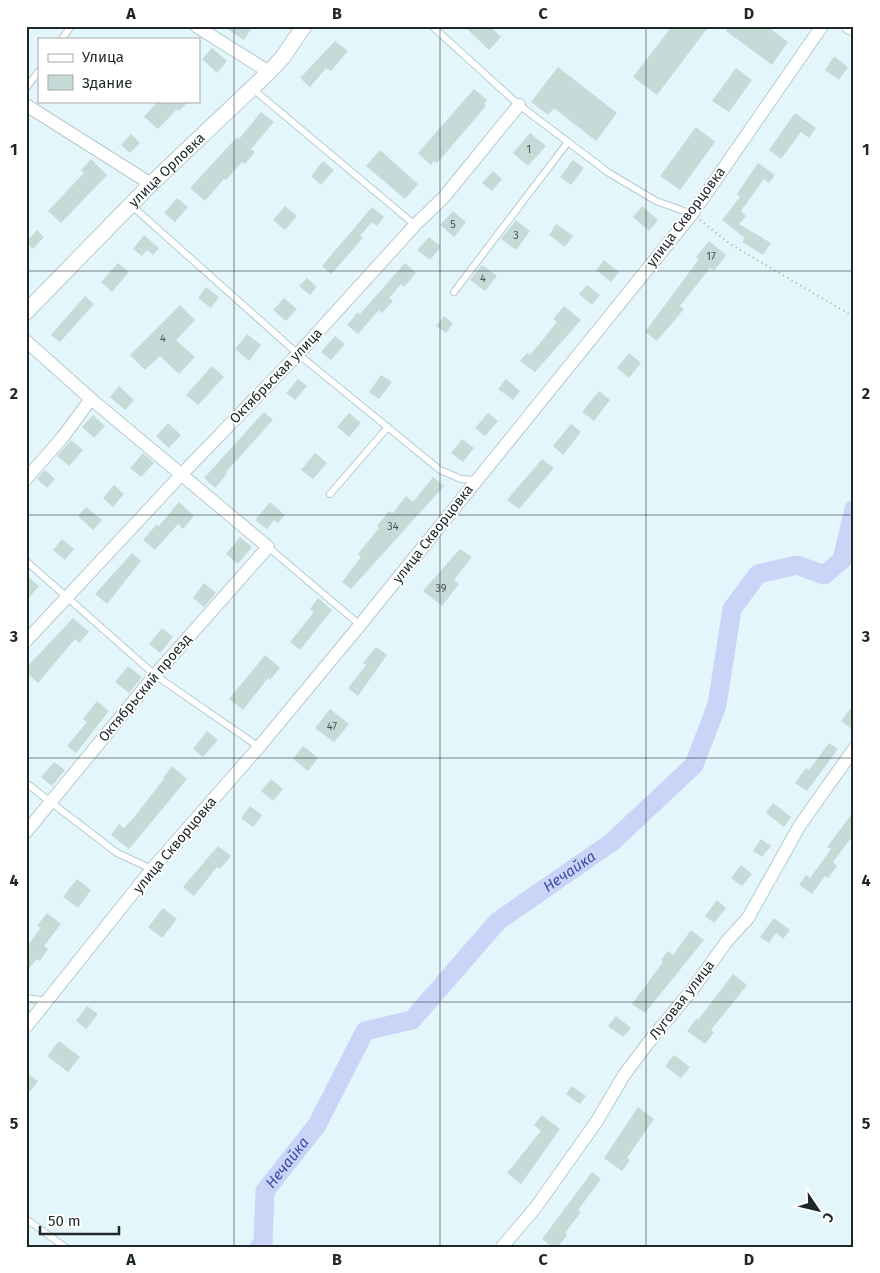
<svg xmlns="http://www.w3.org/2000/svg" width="880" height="1273" font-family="'Fira Sans',sans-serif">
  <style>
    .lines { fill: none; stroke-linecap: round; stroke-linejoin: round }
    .river { stroke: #cad4f7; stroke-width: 19 }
    .building { fill: #c6dbd8 }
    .service-casing { stroke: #b7cad0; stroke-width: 8 }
    .minor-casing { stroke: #b7cad0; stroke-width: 14 }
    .tertiary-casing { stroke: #b7cad0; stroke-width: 17 }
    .path { stroke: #9eadb2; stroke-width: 2; stroke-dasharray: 1 4; stroke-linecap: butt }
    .service { stroke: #fff; stroke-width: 6 }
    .minor { stroke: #fff; stroke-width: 12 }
    .tertiary { stroke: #fff; stroke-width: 15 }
    .grid { fill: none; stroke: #1f2729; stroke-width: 1; stroke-opacity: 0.55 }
    .labels { text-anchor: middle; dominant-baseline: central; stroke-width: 4; stroke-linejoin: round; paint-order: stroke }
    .number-label { font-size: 11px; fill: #495455 }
    .street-label { font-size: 14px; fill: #1f2729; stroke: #fff }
    .water-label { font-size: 15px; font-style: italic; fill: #3e4bac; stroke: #fff }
    .neatline { fill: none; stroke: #1f2729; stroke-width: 2 }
    .grid-label { font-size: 16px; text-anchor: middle; font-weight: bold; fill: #1f2729 }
  </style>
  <rect width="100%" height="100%" fill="#e3f6fc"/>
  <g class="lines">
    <path class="river" id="s1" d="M259,1247l4,-3 2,-53 52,-66 48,-94 47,-11 86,-99 114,-79 82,-77 23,-60 15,-96 26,-35 39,-9 27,10 18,-15 12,-51"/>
  </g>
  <g class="building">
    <path d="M222,26h31l-9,14z"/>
    <path d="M464,26h26l11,11 -12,13z"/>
    <path d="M672,26h37l-52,69 -24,-18z"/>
    <path d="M729,26h38l21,16 -16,23 -46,-34z"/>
    <path d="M335,41l13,10 -17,20 -5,-3 -16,19 -10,-9z"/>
    <path d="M212,48l15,13 -10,12 -15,-14z"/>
    <path d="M834,56l14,11 -9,13 -14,-10z"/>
    <path d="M558,67l59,46 -21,28 -42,-33 -6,7 -17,-13z"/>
    <path d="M736,68l16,12 -23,32 -17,-11z"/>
    <path d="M474,89l13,11 -3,4 2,2 -49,57 -3,-2 -3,4 -13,-12z"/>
    <path d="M158,101h31l-10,10 -2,-2 -19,20 -14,-12z"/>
    <path d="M261,112l13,10 -23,27 4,3 -10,12 -3,-2 -16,18 -2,-1 -19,22 -15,-13 47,-51 2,2z"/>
    <path d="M795,113l21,15 -7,10 -8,-6 -20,27 -12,-9z"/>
    <path d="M696,127l19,15 -35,48 -20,-14z"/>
    <path d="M530,133l16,13 -18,20 -15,-13z"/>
    <path d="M131,134l9,9 -10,10 -9,-8z"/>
    <path d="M380,150l38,34 -13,15 -39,-33z"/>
    <path d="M91,159l16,16 -46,48 -13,-12 36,-38 -3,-3z"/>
    <path d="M573,160l11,8 -13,17 -11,-8z"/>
    <path d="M323,161l11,9 -13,15 -10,-9z"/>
    <path d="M758,163l17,12 -6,8 -5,-4 -23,32 5,5 -7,8 32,19 -8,12 -21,-13 3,-4 -23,-18 18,-23 -3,-3z"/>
    <path d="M493,171l9,8 -10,12 -10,-8z"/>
    <path d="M177,198l11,9 -13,15 -11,-9z"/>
    <path d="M285,206l12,10 -12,14 -12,-10z"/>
    <path d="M642,206l16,14 -9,11 -16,-14z"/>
    <path d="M372,207l12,10 -7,9 -5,-4 -12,14 3,2 -32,36 -9,-8z"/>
    <path d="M453,211l13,11 -12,15 -14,-12z"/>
    <path d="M516,220l14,11 -14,19 -15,-11z"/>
    <path d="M556,224l17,12 -8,11 -16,-12z"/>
    <path d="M37,230l7,7 -11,12 -7,-7z"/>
    <path d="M144,235l15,13 -6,7 -6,-5 -5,6 -9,-7z"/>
    <path d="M429,237l12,10 -11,13 -13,-10z"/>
    <path d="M709,241l17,14 -12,16 -4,-3 -30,38 4,3 -27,32 -12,-9 54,-73 -3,-2z"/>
    <path d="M604,260l15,12 -8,10 -15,-12z"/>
    <path d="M118,263l11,9 -17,20 -11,-10z"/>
    <path d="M405,263l11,10 -12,14 -3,-3 -12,14 4,3 -11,12 -3,-3 -21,24 -11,-9 11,-13 2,2z"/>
    <path d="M482,265l15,11 -12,15 -15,-11z"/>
    <path d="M307,278l10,9 -7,8 -11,-9z"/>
    <path d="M587,285l13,10 -8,10 -13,-11z"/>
    <path d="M206,287l13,10 -8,11 -13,-10z"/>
    <path d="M85,296l9,8 -34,38 -9,-7z"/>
    <path d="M284,298l13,11 -11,12 -13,-11z"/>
    <path d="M180,305l15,15 -19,20 19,17 -16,17 -19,-18 -15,14 -15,-15z"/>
    <path d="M564,306l17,14 -46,52 -15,-11 7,-8 3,2 27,-33 -4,-3z"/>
    <path d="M444,316l9,7 -7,10 -10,-7z"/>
    <path d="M247,334l14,11 -12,16 -14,-12z"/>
    <path d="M335,336l10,8 -14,16 -10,-8z"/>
    <path d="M629,353l12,10 -12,15 -12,-10z"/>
    <path d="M212,366l12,11 -26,28 -12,-10z"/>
    <path d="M381,375l11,7 -13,17 -10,-7z"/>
    <path d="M298,379l9,7 -12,14 -9,-7z"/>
    <path d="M506,379l14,12 -7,9 -15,-11z"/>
    <path d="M119,386l15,14 -9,10 -15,-13z"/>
    <path d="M599,391l11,9 -16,21 -12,-9z"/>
    <path d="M264,412l9,8 -47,52 1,2 -12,14 -11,-10z"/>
    <path d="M349,413l12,10 -12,14 -12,-10z"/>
    <path d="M488,413l10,8 -13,15 -10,-8z"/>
    <path d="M93,415l12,11 -11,12 -12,-11z"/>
    <path d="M168,423l13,12 -12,13 -13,-12z"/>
    <path d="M571,424l10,8 -18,23 -10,-9z"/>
    <path d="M462,439l12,9 -11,14 -12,-9z"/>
    <path d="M71,440l12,10 -14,16 -12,-10z"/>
    <path d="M143,453l11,10 -13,14 -11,-9z"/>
    <path d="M315,453l12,10 -14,16 -12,-9z"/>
    <path d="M542,459l12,9 -35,41 -12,-9z"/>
    <path d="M45,470l10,9 -8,9 -10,-9z"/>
    <path d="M433,477l11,9 -93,103 -9,-7 19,-25 -3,-3 21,-26 -2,-2 12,-15 4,2 13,-17 7,6z"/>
    <path d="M114,485l10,9 -11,13 -10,-9z"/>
    <path d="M179,502l15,14 -11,13 -5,-5 -23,26 -12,-10 14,-16 2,2z"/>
    <path d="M270,502l15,13 -7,8 -4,-3 -7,9 -12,-9z"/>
    <path d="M86,507l16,13 -9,10 -15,-14z"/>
    <path d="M240,537l12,10 -14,17 -12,-10z"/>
    <path d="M62,539l12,10 -9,11 -12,-10z"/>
    <path d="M460,549l12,8 -18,23 5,4 -17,22 -19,-15z"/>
    <path d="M132,553l9,8 -34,43 -12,-10z"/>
    <path d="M26,575l13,11 -13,15z"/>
    <path d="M204,583l12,10 -12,14 -11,-9z"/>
    <path d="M318,598l14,12 -32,40 -10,-8 24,-30 -4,-3z"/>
    <path d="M73,618l16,14 -10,11 -4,-4 -37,44 -12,-11v-4z"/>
    <path d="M162,628l11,9 -13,16 -11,-9z"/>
    <path d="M376,647l11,8 -29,41 -10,-8 18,-23 -3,-2z"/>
    <path d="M265,655l15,13 -10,12 -2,-2 -25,32 -14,-11z"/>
    <path d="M128,666l14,11 -13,16 -14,-11z"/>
    <path d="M97,701l12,10 -33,42 -9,-7 20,-24 -4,-3z"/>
    <path d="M854,704v27l-13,-10z"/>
    <path d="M330,709l19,15 -15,18 -19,-14z"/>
    <path d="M207,731l11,9 -15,17 -10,-8z"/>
    <path d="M829,743l9,6 -31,42 -12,-8 11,-15 3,2z"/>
    <path d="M303,746l15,12 -10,13 -15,-12z"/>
    <path d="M54,762l11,8 -13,16 -11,-9z"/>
    <path d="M172,766l15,13 -58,70 -18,-14 8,-11 5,4 11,-12 29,-37 -1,-1z"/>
    <path d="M271,779l12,10 -10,12 -12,-10z"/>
    <path d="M773,803l18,14 -7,10 -18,-14z"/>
    <path d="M250,806l12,9 -9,12 -12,-9z"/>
    <path d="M854,811v23l-21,28 4,4 -9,12 -3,-2 -13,18 -13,-9 7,-10 4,3 21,-29 -4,-2z"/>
    <path d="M761,839l10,7 -9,11 -9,-6z"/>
    <path d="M218,846l13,10 -11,13 -3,-2 -23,29 -11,-9z"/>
    <path d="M741,865l11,9 -10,12 -11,-8z"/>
    <path d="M77,879l14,11 -13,18 -15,-11z"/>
    <path d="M717,900l9,8 -12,15 -9,-7z"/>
    <path d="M163,908l14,11 -15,19 -14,-11z"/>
    <path d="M47,913l14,11 -17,22 4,3 -8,12 -3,-2 -11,13v-25l15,-19 -4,-2z"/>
    <path d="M774,918l16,12 -7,9 -7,-6 -7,10 -9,-6z"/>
    <path d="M691,930l13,10 -59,73 -13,-9 31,-42 -2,-2 7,-9 5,4z"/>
    <path d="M733,974l14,11 -36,45 3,2 -9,12 -18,-13 9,-12 2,1z"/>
    <path d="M87,1006l11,8 -12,15 -10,-8z"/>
    <path d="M616,1016l15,12 -8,9 -15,-11z"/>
    <path d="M59,1041l21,16 -12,15 -21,-16z"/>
    <path d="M674,1055l16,12 -9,11 -16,-12z"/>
    <path d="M26,1072l12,9 -12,16z"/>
    <path d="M572,1086l14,10 -6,8 -14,-10z"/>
    <path d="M638,1107l16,12 -27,39 3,2 -8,11 -18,-13z"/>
    <path d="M542,1115l18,14 -39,55 -14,-11 34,-42 -7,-6z"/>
    <path d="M592,1172l9,7 -23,31 3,2 -16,21 2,2 -9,12h-6l-10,-8z"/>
  </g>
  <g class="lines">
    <g class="service-casing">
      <g id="service">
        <path d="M432,26l87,79 90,68 47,28 36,13"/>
        <path d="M62,39l9,-13"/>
        <path d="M26,88l13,-17"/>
        <path d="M253,89l162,136"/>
        <path d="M132,206l166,148 142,116 21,9 15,1"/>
        <path d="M454,292l114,-150"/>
        <path d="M330,494l58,-67"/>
        <path d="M268,547l92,78"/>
        <path d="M26,561l129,114 104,72"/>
        <path d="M26,783l91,70 35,16"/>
        <path d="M26,998l21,3"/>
        <path d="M26,1219l39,28"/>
      </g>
    </g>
    <g class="minor-casing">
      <g id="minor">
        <path d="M196,26l73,46"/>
        <path d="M26,105l125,79"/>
        <path d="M26,341l65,58 177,148 -113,128 -129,157"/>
        <path d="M26,479l36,-41 29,-39"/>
        <path d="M26,641l155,-166 117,-121 117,-129 29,-28 75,-92"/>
        <path d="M26,1027l126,-158 107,-122 101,-122 332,-411 130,-188"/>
        <path d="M502,1247l34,-40 61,-86 27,-46 28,-37 40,-48 35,-49 21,-23 52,-93 54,-76"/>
      </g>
    </g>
    <g class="tertiary-casing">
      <g id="tertiary">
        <path d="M849,26l5,2"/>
        <path id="s2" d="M26,312l125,-128 118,-112 14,-15 21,-31"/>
      </g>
    </g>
    <path class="path" d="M700,220l30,24 124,73"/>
    <use href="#service" class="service"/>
    <use href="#minor" class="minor"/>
    <use href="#tertiary" class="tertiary"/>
  </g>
  <path class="grid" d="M234,26v1221M440,26v1221M646,26v1221M26,271h828M26,515h828M26,758h828M26,1002h828"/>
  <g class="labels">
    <g class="number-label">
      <text x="529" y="149">1</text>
      <text x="453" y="224">5</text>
      <text x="516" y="235">3</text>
      <text x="711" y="256">17</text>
      <text x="483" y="278">4</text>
      <text x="163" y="338">4</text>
      <text x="393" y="526">34</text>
      <text x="441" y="588">39</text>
      <text x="332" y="726">47</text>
    </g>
    <g class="street-label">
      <text stroke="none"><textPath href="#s2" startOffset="200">улица Орловка</textPath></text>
      <text transform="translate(686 217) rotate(-53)">улица Скворцовка</text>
      <text transform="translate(276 376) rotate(-46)">Октябрьская улица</text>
      <text transform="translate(433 534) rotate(-52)">улица Скворцовка</text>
      <text transform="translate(145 688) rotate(-50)">Октябрьский проезд</text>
      <text transform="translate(175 845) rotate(-50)">улица Скворцовка</text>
      <text transform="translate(682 1000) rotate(-52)">Луговая улица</text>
    </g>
    <g class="water-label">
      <text stroke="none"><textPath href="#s1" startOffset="514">Нечайка</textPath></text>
      <text stroke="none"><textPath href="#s1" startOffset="94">Нечайка</textPath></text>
    </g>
  </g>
  <rect width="880" height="1273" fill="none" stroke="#ffffff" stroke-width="55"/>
  <rect x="38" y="38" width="162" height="65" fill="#ffffff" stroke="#a5a9a9"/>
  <rect x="48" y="54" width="25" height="8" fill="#ffffff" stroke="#a5a9a9"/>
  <text x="82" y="62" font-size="15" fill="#1f2729">Улица</text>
  <rect x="48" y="75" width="25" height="15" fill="#c6dbd8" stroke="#a5a9a9"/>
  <text x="82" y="88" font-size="15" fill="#1f2729">Здание</text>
  <g transform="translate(818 1210) rotate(125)" stroke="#ffffff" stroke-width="4" paint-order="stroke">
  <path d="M0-4L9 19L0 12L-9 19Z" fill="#1f2729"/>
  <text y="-8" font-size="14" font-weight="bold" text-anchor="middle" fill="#1f2729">С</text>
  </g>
  <path d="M40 1226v8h79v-8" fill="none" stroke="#1f2729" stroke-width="2.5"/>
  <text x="48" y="1226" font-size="15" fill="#1f2729" stroke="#ffffff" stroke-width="4" paint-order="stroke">50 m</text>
  <rect x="28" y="28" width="824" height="1218" class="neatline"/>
  <g class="grid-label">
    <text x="131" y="19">A</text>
    <text x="337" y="19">B</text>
    <text x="543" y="19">C</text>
    <text x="749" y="19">D</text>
    <text x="14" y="155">1</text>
    <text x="866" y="155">1</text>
    <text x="14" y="399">2</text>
    <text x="866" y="399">2</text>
    <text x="14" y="642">3</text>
    <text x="866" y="642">3</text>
    <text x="14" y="886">4</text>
    <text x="866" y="886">4</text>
    <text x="14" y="1129">5</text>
    <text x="866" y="1129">5</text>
    <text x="131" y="1265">A</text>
    <text x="337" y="1265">B</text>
    <text x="543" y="1265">C</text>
    <text x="749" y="1265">D</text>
  </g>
</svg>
